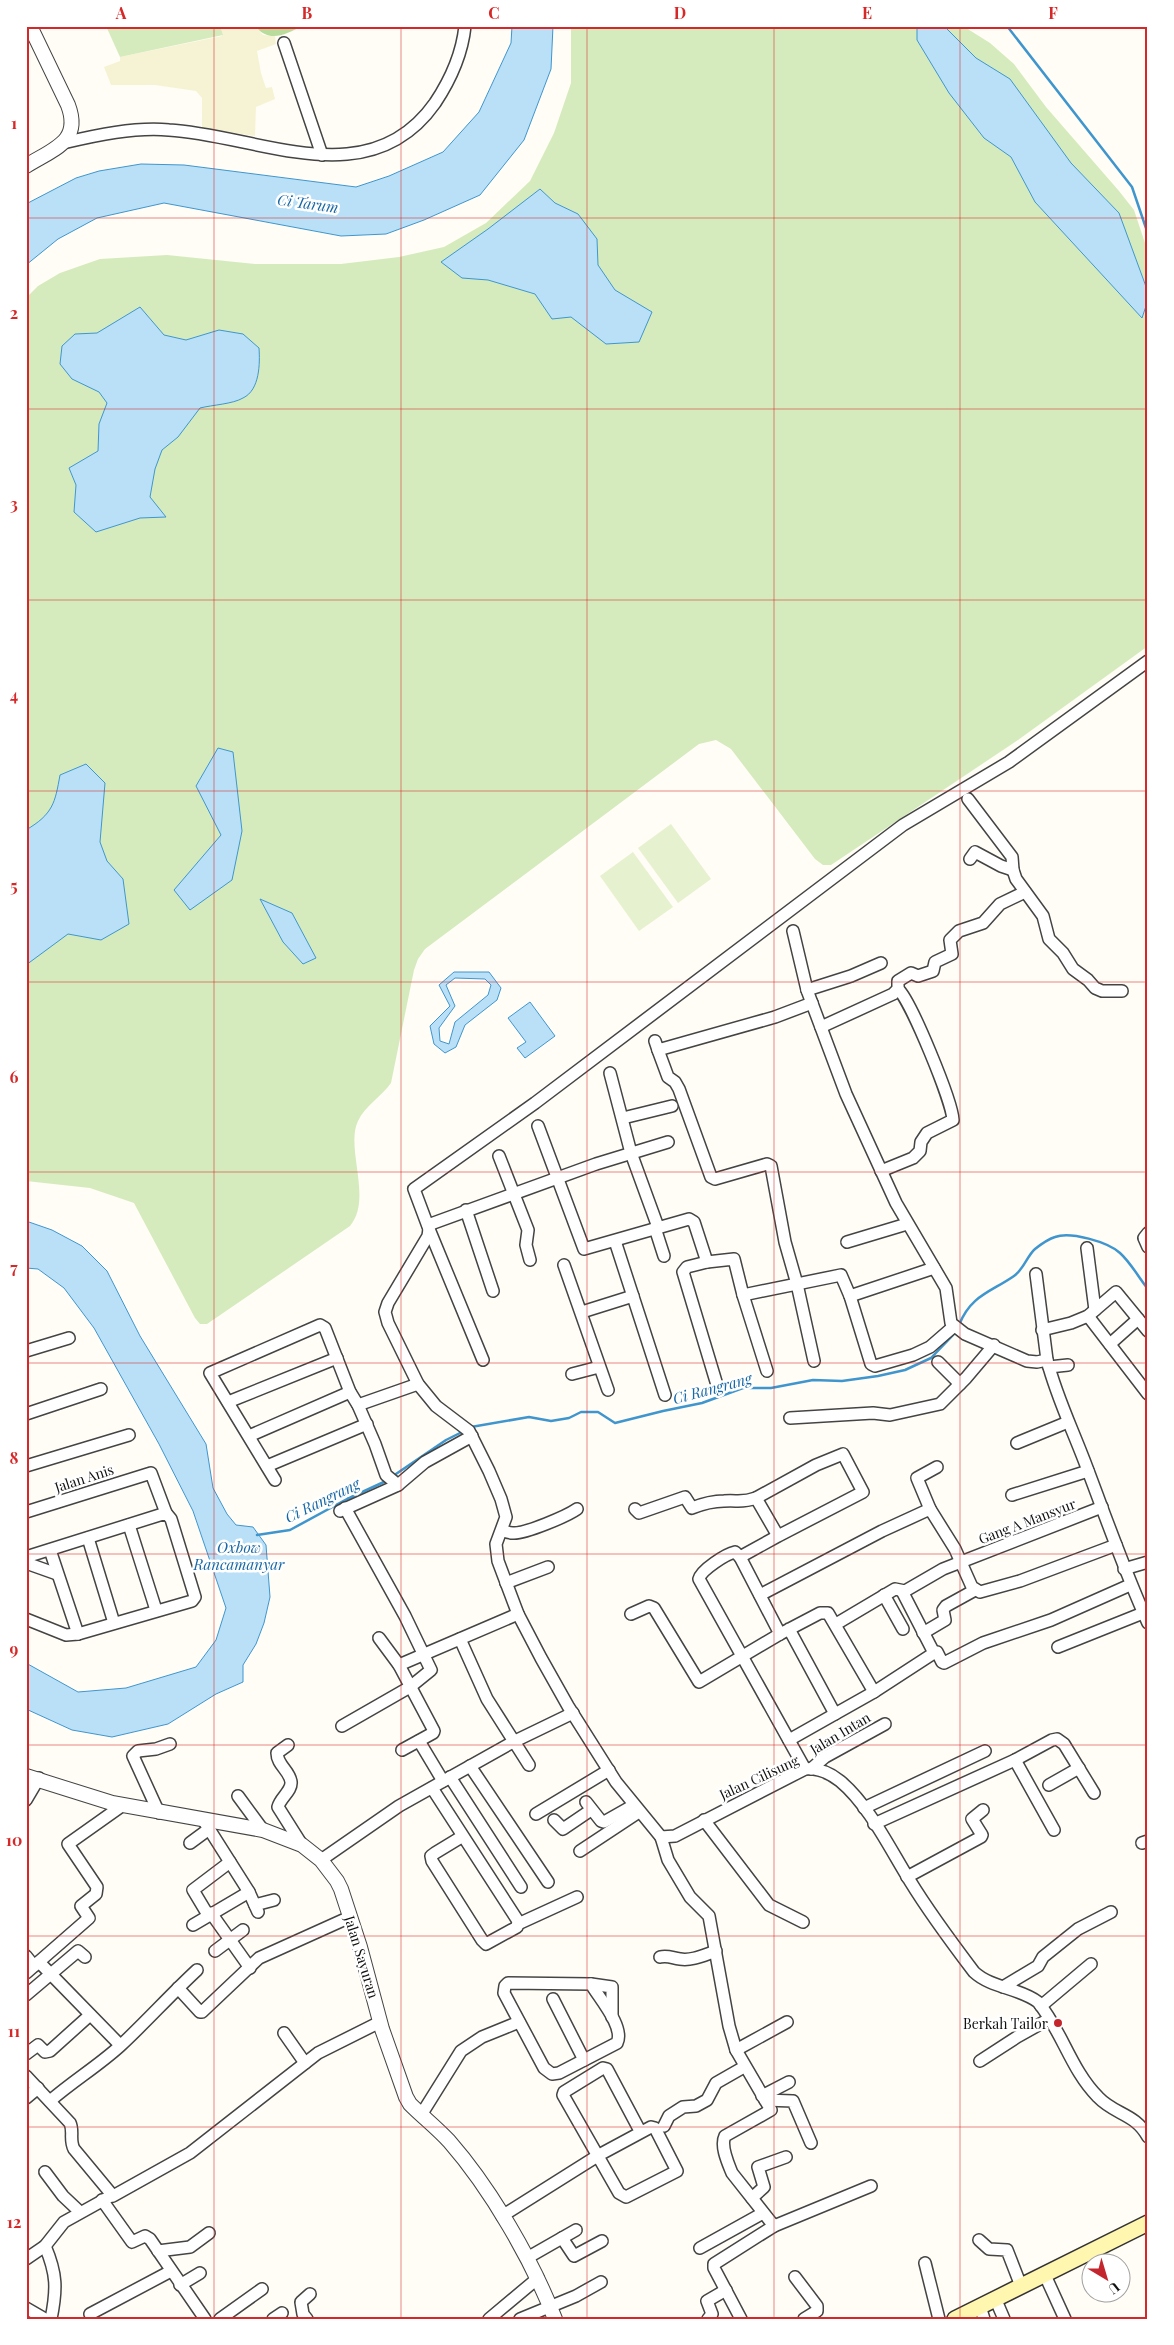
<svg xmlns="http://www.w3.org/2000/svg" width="1174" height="2345" font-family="'Playfair Display',serif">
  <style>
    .farmland { fill: #f6f3d4 }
    .green { fill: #d5ebbd }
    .forest { fill: #b9dc9c }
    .pitch { fill: #e6f2cf }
    .water { fill: #b9e0f7; stroke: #3f96cf; fill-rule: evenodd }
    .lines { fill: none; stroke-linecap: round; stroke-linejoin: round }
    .stream { stroke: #3f96cf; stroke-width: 2.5 }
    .minor-casing { stroke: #444; stroke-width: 14 }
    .tertiary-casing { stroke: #444; stroke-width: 16 }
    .secondary-casing { stroke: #333; stroke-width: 18 }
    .minor { stroke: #fff; stroke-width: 11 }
    .tertiary { stroke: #fff; stroke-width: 14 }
    .secondary { stroke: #fff6b0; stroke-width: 15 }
    .grid { fill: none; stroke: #d62828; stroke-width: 1; stroke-opacity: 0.55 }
    .poi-dot { fill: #c4262e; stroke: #fff; stroke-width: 2 }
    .labels { text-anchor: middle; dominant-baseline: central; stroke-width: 5; stroke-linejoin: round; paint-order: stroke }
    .street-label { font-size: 14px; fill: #111; stroke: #fff }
    .poi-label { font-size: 14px; fill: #111; stroke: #fff; text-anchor: end }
    .water-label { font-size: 15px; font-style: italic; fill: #1768a6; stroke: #fff }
    .neatline { fill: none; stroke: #d62828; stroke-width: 2 }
    .grid-label { font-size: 16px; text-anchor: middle; font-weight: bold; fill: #d62828 }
  </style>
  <rect width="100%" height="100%" fill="#fffdf5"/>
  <path class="farmland" d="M220,26h35l8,9 12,1 1,8 -19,7 4,22 5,15 6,-1 3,12 -19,8 -1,29 -53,-8v-30l-6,-7 -41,-6h-44l-7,-18 16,-6v-4l102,-21z"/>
  <g class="green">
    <path d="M106,26h114l3,9 -103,22z"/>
    <path d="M571,26h392l27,17 24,21 32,43 73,84 15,19 14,42v394l-130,94 -187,125h-8l-8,-6 -84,-110 -15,-9 -17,4 -274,205 -7,10 -4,11 -23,113c-9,13 -26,23 -33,38 -13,27 15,78 -8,105l-143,98h-7l-5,-6 -61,-115 -44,-15 -64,-7v-883l12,-12 22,-13 40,-14 67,-4 88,9h86l58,-7 45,-10 42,-24 44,-42 24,-48 17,-50z"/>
  </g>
  <path class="forest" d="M255,26h48c-18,8 -33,18 -48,0z"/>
  <g class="pitch">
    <path d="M671,824l40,55 -33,24 -40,-55z"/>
    <path d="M633,852l40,55 -34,24 -39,-55z"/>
  </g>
  <g class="water">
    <path d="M512,26h41l-2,43 -27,71 -44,55 -56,25 -38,14 -45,2 -177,-33 -67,15 -39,21 -32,26v-61l50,-26 23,-7 42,-7 43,1 172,22 33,-11 54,-24 36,-40 32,-69z"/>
    <path d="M917,26h27l32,32 34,21 61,84 48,50 29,79v8l-6,18 -107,-116 -24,-45 -27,-19 -35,-45 -32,-53z"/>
    <path d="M540,189l15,14 23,11 19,25 1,26 17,25 37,22 -13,30 -33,2 -35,-27 -19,2 -17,-25 -47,-14 -26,-2 -21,-16 47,-33z"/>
    <path d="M140,307l24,28 22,5 33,-10 24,4 16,14c1,15 1,42 -16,50 -10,6 -31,7 -43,10l-22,29 -16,13 -7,19 -5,28 16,20 -26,1 -44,14 -22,-20 2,-27 -7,-17 29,-17 1,-27 8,-21 -8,-11 -27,-13 -12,-15 2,-18 13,-12 22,-1z"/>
    <path d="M218,748l15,4 9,79 -10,49 -42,30 -16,-20 47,-55 -25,-49z"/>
    <path d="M86,764l19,19 -5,59 7,19 16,18 6,45 -28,16 -33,-6 -42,31v-135c27,-16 29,-27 34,-55z"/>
    <path d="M260,899l32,14 24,45 -13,6 -20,-22z"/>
    <path d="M454,972h35l12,16 -4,12 -32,25 -9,22 -11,6 -11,-9 -4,-18 20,-20 -11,-21zM455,978l30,1 6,6 -3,10 -33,27 -6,22 -9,-3 -1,-13 16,-22 -9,-21z"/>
    <path d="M530,1002l25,34 -30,22 -8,-10 9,-6 -18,-24z"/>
    <path d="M26,1221l26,9 30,16 25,25 33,65 66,108 7,44 14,26 9,11 17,2 13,18 4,52 -6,26 -8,21 -13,21v17l-27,12 -48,30 -56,13 -40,-7 -46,-21v-46l52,29 48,-4 70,-21 20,-27 10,-32 -33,-97 -34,-67 -65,-116 -30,-40 -26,-19 -12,-1z"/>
  </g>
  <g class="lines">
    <g class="stream">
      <path d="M1007,26l125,161 16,47"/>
      <path d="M959,1325c12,-30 32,-33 55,-49 10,-7 13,-20 21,-27 5,-4 14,-10 20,-12 15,-6 53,5 65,16 11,10 19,25 28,36"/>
      <path d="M471,1427l58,-10 22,4 18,-3 12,-6h17l17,11 48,-12 39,-8 41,-15h28l42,-8 29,1 36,-5 27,-6 26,-12 25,-26"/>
      <path d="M393,1476l53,-36 18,-9"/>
      <path d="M257,1535l33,-5 57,-31 39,-18"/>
    </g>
    <g class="minor-casing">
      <g id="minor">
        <path d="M284,43l38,112"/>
        <path d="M63,143c34,-8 71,-16 106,-13 89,5 200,67 266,-27 16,-24 27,-48 30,-77"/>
        <path d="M1148,661l-139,101 -106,63 -368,278 -121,86 15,40 -1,7 -40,67 -3,9 3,11 30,61 18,22 33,25 20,40 12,28 5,18 -10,27 2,17 20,53 23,44 27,48 48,76 45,55 14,-1 130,-67c13,-1 25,4 35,12 29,24 50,68 70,100 19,31 42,62 64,91 17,16 46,16 64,30 24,29 33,68 60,95 17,18 37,16 50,40"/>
        <path d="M968,799l44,58 1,13 3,9 27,37 6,23 14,14 10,16 15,11 7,8 7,3h20"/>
        <path d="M970,859l5,-7 26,14 12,4"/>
        <path d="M793,931l14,59 39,104 50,109 50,85 5,35 14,11 62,27 10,1 10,-2c9,35 24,66 37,100 21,55 40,110 64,163"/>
        <path d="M807,990l44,-14 30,-13"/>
        <path d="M821,1027l72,-33 5,-5v-8l13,-8 7,3 15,-5 2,-9 17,-8 -2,-14 9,-9 24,-8 17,-19 25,-12"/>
        <path d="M655,1041l3,9 117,-33 37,-14"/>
        <path d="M658,1050l10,27 7,5 4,7 32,88 4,2 52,-15 4,2 14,76 12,42 17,77"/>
        <path d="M610,1073l21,80 27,74"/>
        <path d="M623,1118l49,-12"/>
        <path d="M538,1126l46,123 105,-30 5,3 13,40 27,-3 9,36 24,76"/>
        <path d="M499,1156l29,74 -2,15 4,15"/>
        <path d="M881,1171l32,-13 7,-7 1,-9 6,-9 26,-13c-1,-19 -42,-119 -55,-131"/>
        <path d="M466,1210l27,81"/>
        <path d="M428,1225l168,-61 72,-22"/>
        <path d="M655,1228l9,28"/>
        <path d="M429,1229l54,131"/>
        <path d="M1148,1233l-4,5 4,9"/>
        <path d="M615,1241l50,154"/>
        <path d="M847,1242l60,-18"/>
        <path d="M1087,1248l8,62"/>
        <path d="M707,1262l-20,5 -4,5 34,113"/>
        <path d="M564,1265l44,125"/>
        <path d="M1036,1274l11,86"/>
        <path d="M743,1295l98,-20 9,21 21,68 4,2 38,-11 17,-8 23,-20"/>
        <path d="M850,1296l84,-28"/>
        <path d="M582,1312l51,-16"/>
        <path d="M1088,1316l60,78"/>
        <path d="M1042,1330l29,-7 17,-7 28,-24 32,39"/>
        <path d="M1110,1344l28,-25"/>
        <path d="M26,1351l43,-13"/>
        <path d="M938,1362l22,22"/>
        <path d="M1049,1367l19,-2"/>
        <path d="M572,1374l27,-7"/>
        <path d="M228,1402l109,-44"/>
        <path d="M358,1405l60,-21"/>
        <path d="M26,1414l75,-25"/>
        <path d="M790,1418l83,-5 17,2 50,-11 26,-26 28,-33"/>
        <path d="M249,1436l101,-44"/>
        <path d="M1017,1443l51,-21"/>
        <path d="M26,1466l103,-31"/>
        <path d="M267,1466l100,-42"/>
        <path d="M275,1480l-65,-107 110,-48 5,3 25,64 8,13 17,39 11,31 12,10"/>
        <path d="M1012,1495l76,-24"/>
        <path d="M635,1509l4,4 46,-16 7,11c10,-4 20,-7 32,-7 14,-1 18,2 32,-3"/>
        <path d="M930,1509l-13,-31 20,-11"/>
        <path d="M340,1511l58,-26 27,-23 47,-26"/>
        <path d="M26,1512l125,-39 15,40"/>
        <path d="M129,1525l27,85"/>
        <path d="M502,1530c4,2 7,3 11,3 12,1 54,-17 64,-24"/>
        <path d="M778,1536l85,-44 -20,-38 -27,11 -60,33 22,38 -38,21 40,77 40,-21h8l46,79 -39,22 -46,-85"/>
        <path d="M88,1538l26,85"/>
        <path d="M50,1550l28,84"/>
        <path d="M26,1557l140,-44 5,6 24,78 -3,4 -114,33 -12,1 -40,-16"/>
        <path d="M740,1557l-5,-5c-9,2 -34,18 -36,27l106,190"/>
        <path d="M26,1563l31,11"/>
        <path d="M1124,1569l24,-7"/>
        <path d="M506,1583l42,-16"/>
        <path d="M902,1591l32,62"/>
        <path d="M760,1595l122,-64 48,-22 25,40 17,38 8,5 40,-11 96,-36"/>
        <path d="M884,1595l19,34"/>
        <path d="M631,1614l18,-8 5,2 45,74 81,-48"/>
        <path d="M836,1624l59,-35 10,2 38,-22 159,-62"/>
        <path d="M923,1633l22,-13 -2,-10 3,-4 29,-16"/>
        <path d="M379,1638l20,27 35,66 -1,2 -31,17"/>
        <path d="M460,1639l27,60 42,66"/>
        <path d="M1058,1647l85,-34"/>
        <path d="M399,1665l119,-51"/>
        <path d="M874,1692l60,-39 3,-1 5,10 2,1 39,-20 68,-23 79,-35"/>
        <path d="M342,1726l68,-39 21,-17 -26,-54 -60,-108"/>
        <path d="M789,1740l46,-26"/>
        <path d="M419,1741l24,40"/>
        <path d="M288,1745l-11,8c0,12 13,18 14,29 1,9 -11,16 -13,25l24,38"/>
        <path d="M1015,1760l39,70"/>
        <path d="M470,1766l78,116"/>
        <path d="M811,1769l14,-12 60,-33"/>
        <path d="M450,1777l71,110"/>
        <path d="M1049,1785l30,-17"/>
        <path d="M432,1788l86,133 -1,6 -31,17 -4,-4 -50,-79 -1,-5 4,-3 28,-17"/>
        <path d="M238,1796l25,34"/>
        <path d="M26,1800l13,-22"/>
        <path d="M586,1802l15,19 3,1 30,-17"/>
        <path d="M864,1808l121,-57"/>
        <path d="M159,1813l-26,-57 5,-5 18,-2 14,-5"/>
        <path d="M536,1814l73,-44"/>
        <path d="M554,1820l9,9 28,-19"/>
        <path d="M704,1820l65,85 34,17"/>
        <path d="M874,1824l141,-64 37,-20 5,-1 7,5 30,49"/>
        <path d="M661,1837l7,23 22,37 19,19 20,110 7,24 35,60 -46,26c-5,10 3,27 7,37l42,53 -60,38v4l27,51"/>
        <path d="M190,1843l19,-14"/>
        <path d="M1142,1843l6,-2"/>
        <path d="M580,1851l59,-39"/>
        <path d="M321,1860l78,-54 114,-64 60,-29"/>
        <path d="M907,1877l74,-40 1,-2 -10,-16 11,-9"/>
        <path d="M249,1892l9,20"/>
        <path d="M255,1905l19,-5"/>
        <path d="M211,1913l39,55"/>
        <path d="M208,1915l-15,-25 37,-28"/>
        <path d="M518,1924l59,-27"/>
        <path d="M193,1925l56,-33 -45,-71"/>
        <path d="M215,1951l28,-21"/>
        <path d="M26,1956l8,10"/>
        <path d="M660,1957c8,-2 12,1 20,2 12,2 24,-4 36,-8"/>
        <path d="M39,1962l81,83"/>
        <path d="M26,1973l63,-55 -8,-12 15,-12 1,-7 -29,-43 55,-39"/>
        <path d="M508,1983l83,1c8,14 34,43 26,59l-58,30 -7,1 -8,-6 -40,-75 1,-7z"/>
        <path d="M591,1984l21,3v30"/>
        <path d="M1003,1987l35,-21 5,-9 35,-28 33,-17"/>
        <path d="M178,1988l22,24h2l57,-54 91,-41"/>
        <path d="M26,1995l52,-44 7,6"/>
        <path d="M553,1999l31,61"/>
        <path d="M1041,2006l50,-42"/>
        <path d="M284,2033l21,30"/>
        <path d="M736,2050l51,-28"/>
        <path d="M26,2054l12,-9 7,7 5,-1 40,-36"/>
        <path d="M980,2061l37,-24 32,-18"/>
        <path d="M26,2076l44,47c4,8 -1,17 4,26l39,47 77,-43 128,-100 62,-31"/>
        <path d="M762,2096l27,-14"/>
        <path d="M26,2098l12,-10"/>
        <path d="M765,2100l28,1 18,42"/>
        <path d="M50,2101c23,-20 48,-35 70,-55 26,-24 50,-51 77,-76"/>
        <path d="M421,2115l40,-64 21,-14 37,-15"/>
        <path d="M664,2126l5,-10 14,-9 13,-1 11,-6 9,-17 28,-16"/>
        <path d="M45,2172l18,24 17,16"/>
        <path d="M752,2198l12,-11 -6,-20 28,-10"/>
        <path d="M102,2200l30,42 13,-6 5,3 55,80"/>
        <path d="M502,2216l97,-61 52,-28 4,1 22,43 -51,26 -7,-4 -56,-98 1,-3 39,-24 4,1 33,62"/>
        <path d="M774,2226l97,-40"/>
        <path d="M562,2238l12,18 28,-15"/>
        <path d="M979,2240l10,9 18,1 14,36"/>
        <path d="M45,2246c12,28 12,43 6,73"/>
        <path d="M700,2248l63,-35"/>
        <path d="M158,2251l32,-4 19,-14"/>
        <path d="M527,2258l49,-28"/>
        <path d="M26,2259l19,-13 19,-24 45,-25"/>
        <path d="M925,2263l14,56"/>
        <path d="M1044,2273l21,46"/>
        <path d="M795,2277l22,29v5l-13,8"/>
        <path d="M180,2285l20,-12"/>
        <path d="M995,2298l9,21"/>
        <path d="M980,2306l4,13"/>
        <path d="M26,2308l19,11"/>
        <path d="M90,2314l81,-43"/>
        <path d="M220,2319l42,-30"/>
        <path d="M273,2319l9,-6"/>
        <path d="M307,2319l-4,-5 -2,-12 9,-8"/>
        <path d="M489,2319l49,-41"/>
        <path d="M520,2319l56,-23 25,-14"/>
        <path d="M708,2319l4,-5 -5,-13 19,-11"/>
      </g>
    </g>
    <g class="tertiary-casing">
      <g id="tertiary">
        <path d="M26,166c27,-17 56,-24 42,-61l-38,-79"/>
        <path d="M26,1776l86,27 151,27 39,15 19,15 16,21 4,8 19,58 22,82 24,68 4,7c13,13 27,24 39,37 42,48 83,119 106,178"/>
      </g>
    </g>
    <g class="secondary-casing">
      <path id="secondary" d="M955,2319l193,-96"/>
    </g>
    <use href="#minor" class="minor"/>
    <use href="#tertiary" class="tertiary"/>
    <use href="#secondary" class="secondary"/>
  </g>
  <path class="grid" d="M214,26v2293M401,26v2293M587,26v2293M774,26v2293M960,26v2293M26,218h1122M26,409h1122M26,600h1122M26,791h1122M26,982h1122M26,1172h1122M26,1363h1122M26,1554h1122M26,1745h1122M26,1936h1122M26,2127h1122"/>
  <circle class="poi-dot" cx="1058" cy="2023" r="5"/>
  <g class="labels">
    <g class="street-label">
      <text transform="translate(84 1478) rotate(-18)">Jalan Anis</text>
      <text transform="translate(1027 1521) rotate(-21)">Gang A Mansyur</text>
      <text transform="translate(840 1733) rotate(-31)">Jalan Intan</text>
      <text transform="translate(759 1777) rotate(-25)">Jalan Cilisung</text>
      <text transform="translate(362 1957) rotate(73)">Jalan Sayuran</text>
    </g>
    <g class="poi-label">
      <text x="1048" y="2023">Berkah Tailor</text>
    </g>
    <g class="water-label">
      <text transform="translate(308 203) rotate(8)">Ci Tarum</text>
      <text transform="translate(712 1388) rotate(-15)">Ci Rangrang</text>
      <text transform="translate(322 1500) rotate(-26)">Ci Rangrang</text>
      <text x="239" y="1547">Oxbow<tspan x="239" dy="17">Rancamanyar</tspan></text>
    </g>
  </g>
  <rect width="1174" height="2345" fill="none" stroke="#ffffff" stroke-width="55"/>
  <g transform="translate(1106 2278) rotate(142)"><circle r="24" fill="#ffffff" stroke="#a0a0a0"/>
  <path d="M0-4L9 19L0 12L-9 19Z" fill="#c4262e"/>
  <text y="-8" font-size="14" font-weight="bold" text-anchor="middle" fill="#111111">U</text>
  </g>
  <rect x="28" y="28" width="1118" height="2290" class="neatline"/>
  <g class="grid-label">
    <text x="121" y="19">A</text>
    <text x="307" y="19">B</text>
    <text x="494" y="19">C</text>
    <text x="680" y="19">D</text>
    <text x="867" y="19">E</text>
    <text x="1053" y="19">F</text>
    <text x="14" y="129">1</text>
    <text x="14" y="319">2</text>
    <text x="14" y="510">3</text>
    <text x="14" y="701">4</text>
    <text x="14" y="892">5</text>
    <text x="14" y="1083">6</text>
    <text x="14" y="1274">7</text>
    <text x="14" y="1464">8</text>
    <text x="14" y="1655">9</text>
    <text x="14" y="1846">10</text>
    <text x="14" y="2037">11</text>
    <text x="14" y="2228">12</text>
  </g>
</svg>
